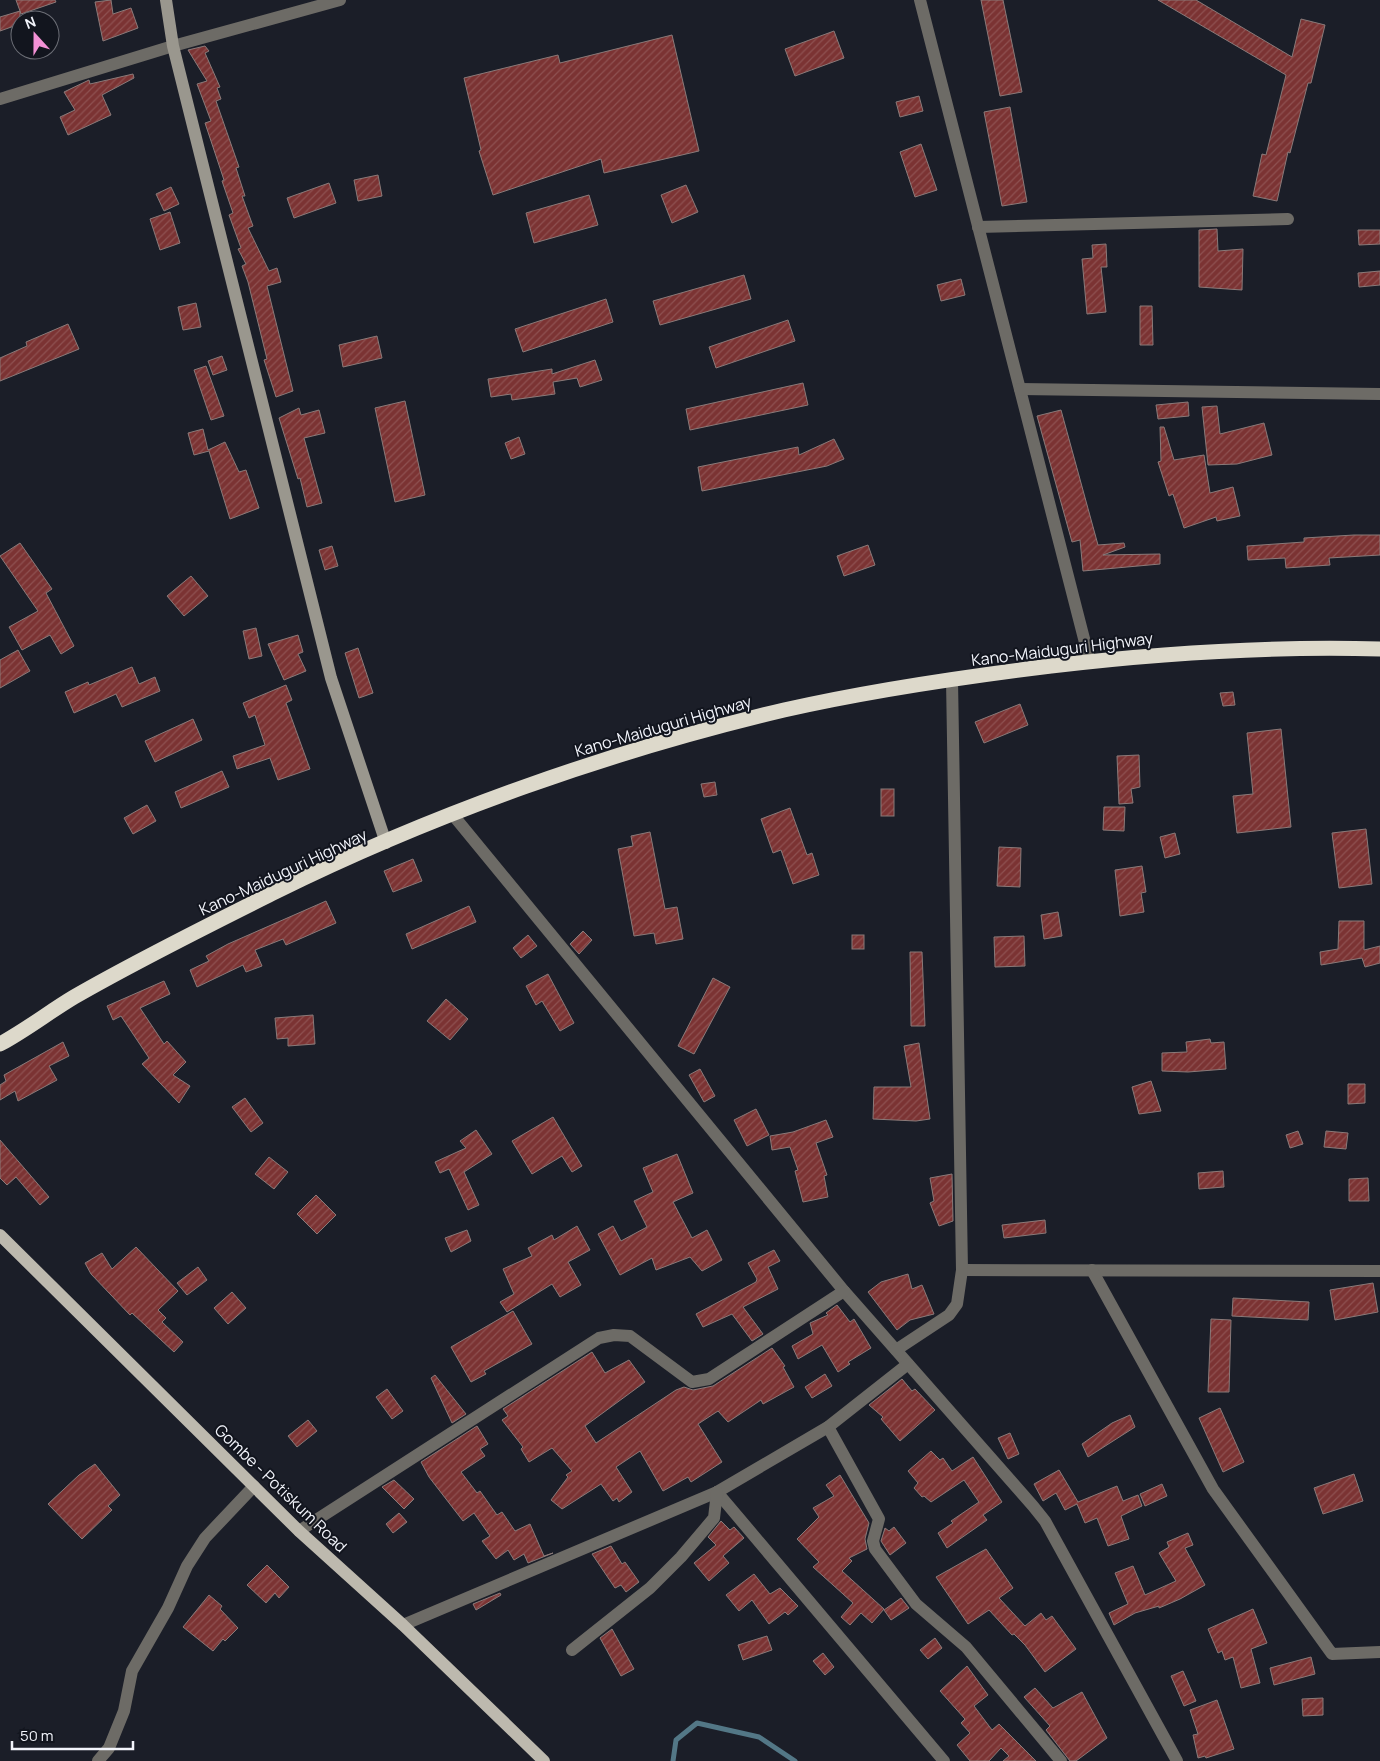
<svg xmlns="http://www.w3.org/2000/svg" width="1380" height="1761" font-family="Manrope,sans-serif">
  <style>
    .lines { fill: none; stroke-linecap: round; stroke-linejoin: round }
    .stream { stroke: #537786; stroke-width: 5 }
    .building { fill: url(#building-hatch); stroke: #8a7a79 }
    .street { stroke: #6d6b66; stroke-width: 12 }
    .secondary { stroke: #9a978e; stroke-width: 12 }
    .primary { stroke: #bdb9ae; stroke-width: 12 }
    .highway { stroke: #ddd9cb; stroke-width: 15 }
    .labels { text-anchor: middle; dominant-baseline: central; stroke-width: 4; stroke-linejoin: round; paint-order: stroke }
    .street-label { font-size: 16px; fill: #f2f4fb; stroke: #12151e }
  </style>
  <defs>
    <pattern id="building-hatch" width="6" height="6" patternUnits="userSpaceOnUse" patternTransform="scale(1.25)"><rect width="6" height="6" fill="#7b3333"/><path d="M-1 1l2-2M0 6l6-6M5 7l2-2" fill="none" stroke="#8e5151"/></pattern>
  </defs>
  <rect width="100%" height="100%" fill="#1b1e28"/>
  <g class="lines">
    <path class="stream" d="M673,1761l3,-21 21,-17 62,14 36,24"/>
  </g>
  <g class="building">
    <path d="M16,0h39l1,2 -35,12 -1,-3v13l-20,7v-14l20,-6z"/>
    <path d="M111,0l2,14 18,-6 7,20 -35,13 -8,-39z"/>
    <path d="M981,0h22l19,92 -22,4z"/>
    <path d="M1158,0h38l96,57 9,-38 24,6 -14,58h-3l-18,70 -2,-1 -11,49 -24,-5 9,-42 4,1 20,-80z"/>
    <path d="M834,31l10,27 -49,18 -10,-27z"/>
    <path d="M672,35l27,116 -95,22 -3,-14 -108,36 -14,-44 2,-1 -17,-72 94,-23 2,8z"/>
    <path d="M205,46l4,5 -4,2 15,34 -3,1 4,11 -5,2 23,66 -3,1 9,28h-3l11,30 -5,2 21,43 8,-3 4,14 -14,4 26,105 -17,6 -12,-37 3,-1 -19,-77 -6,-16 4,-2 -8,-15 3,-1 -12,-33 4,-2 -11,-32 2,-1 -19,-57 6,-2 -14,-37 10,-3 -19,-31z"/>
    <path d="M133,74l1,4 -32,17 9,20 -43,20 -8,-18 15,-7 -11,-18 25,-12 1,4z"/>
    <path d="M919,96l4,15 -23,6 -4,-15z"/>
    <path d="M1010,107l17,95 -25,4 -18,-94z"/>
    <path d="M921,144l16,46 -22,7 -15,-45z"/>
    <path d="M378,175l4,21 -24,5 -4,-21z"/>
    <path d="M329,183l7,20 -42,15 -7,-20z"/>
    <path d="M686,185l12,27 -26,11 -11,-28z"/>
    <path d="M171,187l8,17 -15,7 -8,-17z"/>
    <path d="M589,195l9,30 -64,18 -8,-30z"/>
    <path d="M170,212l10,31 -20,7 -10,-31z"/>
    <path d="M1217,229l1,22 25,-2 -1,41 -43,-3v-57z"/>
    <path d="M1358,230h22v14l-21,1z"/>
    <path d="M1106,244l1,23h-6l5,45 -19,2 -5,-55 11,-1 -1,-13z"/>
    <path d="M1380,271v14l-21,2 -1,-14z"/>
    <path d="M744,275l7,24 -91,26 -7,-24z"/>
    <path d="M961,279l4,16 -24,6 -4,-16z"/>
    <path d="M606,299l7,23 -90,30 -8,-23z"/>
    <path d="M196,303l5,24 -18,3 -5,-23z"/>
    <path d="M1140,306h12l1,39h-13z"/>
    <path d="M788,320l7,21 -79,27 -7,-21z"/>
    <path d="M68,324l11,25 -79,32v-23l27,-12 -1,-4z"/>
    <path d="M377,336l5,22 -39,9 -4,-22z"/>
    <path d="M222,356l5,14 -14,5 -5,-14z"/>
    <path d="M595,360l7,20 -22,7 -3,-9 -24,4 2,12 -43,6 -1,-6 -20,3 -3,-18 64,-10v5z"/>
    <path d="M206,366l18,50 -13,4 -17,-50z"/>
    <path d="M803,383l5,22 -118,25 -4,-21z"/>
    <path d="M405,401l20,94 -30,7 -20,-94z"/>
    <path d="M1188,402l1,14 -31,3 -2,-14z"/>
    <path d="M1217,406l3,28 44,-11 8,32 -35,9 -29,1 -6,-58z"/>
    <path d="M299,408l2,7 18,-5 6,23 -21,5 18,65 -15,4 -7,-29 -2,1 -19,-61z"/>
    <path d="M1061,410l37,135 26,-2 1,4 -22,8 57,-1v10l-77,7 -3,-31 -8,2 -35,-126z"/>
    <path d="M1160,427h4l10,33 30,-5 6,38 23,-6 7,29 -23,5 -1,-4 -32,11 -11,-34 -4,2 -11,-34 3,-1z"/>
    <path d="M203,429l5,21 17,-8 14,30 7,-2 13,38 -29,11 -21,-68 -15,4 -6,-22z"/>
    <path d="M519,437l6,17 -14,5 -6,-16z"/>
    <path d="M834,439l10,20 -17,7 -125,25 -4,-24 100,-20 1,8z"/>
    <path d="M1354,535h26v20l-51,3 1,7 -44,3 -1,-10 -37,2 -1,-14 57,-4v-4z"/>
    <path d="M20,543l32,46 -6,4 28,53 -13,8 -11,-19 -28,15 -13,-23 29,-16 -38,-55z"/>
    <path d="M868,545l7,20 -31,11 -7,-20z"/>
    <path d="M332,546l6,20 -13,4 -6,-20z"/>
    <path d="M191,576l17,20 -24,20 -17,-20z"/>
    <path d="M256,628l6,28 -13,3 -6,-28z"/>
    <path d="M298,635l5,17 -5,2 8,17 -22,9 -16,-36z"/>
    <path d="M358,648l15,45 -14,5 -14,-45z"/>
    <path d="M18,650l12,21 -30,17v-28z"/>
    <path d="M132,667l7,17 16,-7 5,14 -38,16 -6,-13 -42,19 -9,-21 23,-10 1,3z"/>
    <path d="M286,685l6,15 -6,3 24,66 -32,11 -8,-22 -33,11 -4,-13 32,-11 -10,-30 -6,3 -6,-15z"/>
    <path d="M1233,692l2,13 -12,1 -3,-13z"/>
    <path d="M1020,704l8,21 -44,18 -9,-21z"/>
    <path d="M193,719l9,21 -47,22 -10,-21z"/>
    <path d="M1281,729l10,98 -54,6 -4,-37 20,-2 -6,-61z"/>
    <path d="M1139,755l1,32 -9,2 2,14 -14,1 -2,-48z"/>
    <path d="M222,771l7,16 -48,21 -6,-16z"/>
    <path d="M715,782l2,13 -13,2 -3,-13z"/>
    <rect x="881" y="789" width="13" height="27"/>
    <path d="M147,805l9,16 -23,13 -9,-16z"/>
    <path d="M1104,807h21l-1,24 -21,-1z"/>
    <path d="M790,808l17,47 5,-2 7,22 -26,9 -12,-34 -8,3 -12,-34z"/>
    <path d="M1366,829l6,55 -33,4 -7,-55z"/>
    <path d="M650,832l15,77 12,-2 6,32 -27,5 -2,-11 -20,3 -16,-87 15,-3 -2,-10z"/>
    <path d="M1175,833l5,21 -15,4 -5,-21z"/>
    <path d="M999,847l22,1 -1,39 -23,-1z"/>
    <path d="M413,859l9,22 -29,11 -9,-21z"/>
    <path d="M1142,866l4,26 -5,1 3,19 -24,4 -5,-46z"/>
    <path d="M326,901l10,22 -50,22 -3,-6 -28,11 7,16 -16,6 -3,-7 -46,22 -7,-17 19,-9 -3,-5 22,-12z"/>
    <path d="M469,906l7,16 -64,27 -6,-15z"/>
    <path d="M1058,912l4,24 -18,3 -3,-24z"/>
    <path d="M1339,921h25v29l16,-4v17l-15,4 -3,-9 -41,7 -1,-13 18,-3z"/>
    <path d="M583,931l9,9 -13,14 -9,-10z"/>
    <path d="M528,935l9,11 -16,12 -8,-10z"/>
    <rect x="852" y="935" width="12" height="14"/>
    <path d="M1024,936l1,30 -30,1 -1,-30z"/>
    <path d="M910,952h12l3,74h-14z"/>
    <path d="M548,974l26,49 -14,8 -18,-30 -6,4 -10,-19z"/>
    <path d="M713,978l17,9 -36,67 -16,-8z"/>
    <path d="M164,981l6,13 -30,14 24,36 3,-3 19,21 -13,13 17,11 -11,17 -37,-39 7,-6 -28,-42 -8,4 -6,-14z"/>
    <path d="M446,999l22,20 -18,21 -23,-19z"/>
    <path d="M313,1015l2,29 -27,2v-8l-11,1 -2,-21z"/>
    <path d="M1210,1039l1,4 13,-1 2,27 -38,3 -26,-1v-18l25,-1 -1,-10z"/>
    <path d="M63,1042l6,14 -20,10 8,14 -39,21 -3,-10 -15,9v-15l6,-4 -2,-6z"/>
    <path d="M919,1043l11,76 -14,2 -43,-2 1,-32h37l-7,-41z"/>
    <path d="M700,1069l15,27 -11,6 -15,-27z"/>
    <path d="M1151,1081l10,30 -22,3 -7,-27z"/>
    <path d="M1348,1084h17v19l-17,1z"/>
    <path d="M245,1098l18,25 -12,9 -19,-25z"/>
    <path d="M756,1109l13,26 -22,11 -13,-26z"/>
    <path d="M553,1117l29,49 -10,6 -10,-16 -30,18 -20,-33z"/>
    <path d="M826,1120l7,17 -17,6 11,32 -3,1 4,21 -25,5 -8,-31 3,-1 -8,-23 -18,3 -2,-14 23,-4z"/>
    <path d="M476,1130l16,24 -28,18 15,33 -11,5 -19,-41 -9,4 -5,-11 31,-14 -6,-7z"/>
    <path d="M1298,1131l5,13 -13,4 -4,-13z"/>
    <path d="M1326,1131l22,2 -2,16 -22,-2z"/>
    <path d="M0,1140l49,57 -9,8 -24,-28 -9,8 -7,-7z"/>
    <path d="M677,1154l16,39 -20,9 19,36 15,-8 15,30 -20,11 -12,-14 -34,13 -4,-12 -32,17 -22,-41 15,-8 8,15 26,-14 -13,-26 19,-9 -10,-24z"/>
    <path d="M269,1157l19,15 -14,17 -19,-15z"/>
    <path d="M1223,1171l1,16 -25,2 -1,-16z"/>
    <path d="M952,1174l1,47 -14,5 -9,-23 4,-2 -4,-23z"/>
    <path d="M1368,1178l1,23h-20v-22z"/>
    <path d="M316,1195l20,20 -19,19 -20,-20z"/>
    <path d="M1045,1220l1,13 -42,5 -2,-13z"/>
    <path d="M577,1226l13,24 -22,12 13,23 -21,12 -8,-13 -45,28 -7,-10 14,-8 -11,-25 29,-13 -4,-8 24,-13 2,5z"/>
    <path d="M467,1230l4,11 -20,11 -6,-14z"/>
    <path d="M136,1247l42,44 -20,19 8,8 -4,4 21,20 -9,10 -42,-39 -2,2 -39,-41 -6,-11 17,-10 10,16z"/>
    <path d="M774,1250l6,11 -12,6 10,22 -35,18 20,27 -11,7 -20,-27 -29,13 -7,-13 60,-32 1,-3 -9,-16z"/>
    <path d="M198,1267l9,13 -20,15 -10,-12z"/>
    <path d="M908,1274l4,15 10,-4 12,29 -24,6 -13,10 -29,-38 13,-10z"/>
    <path d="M1373,1283l5,29 -43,8 -5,-30z"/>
    <path d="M232,1292l14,16 -18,16 -14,-16z"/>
    <path d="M1233,1298l76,4 -1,18 -76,-4z"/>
    <path d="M837,1305l13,17 4,-3 17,29 -23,14 2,2 -12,8 -16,-27 -24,14 -6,-13 21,-12 -3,-11 18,-8 -2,-2z"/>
    <path d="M513,1311l19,33 -48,27 2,3 -15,8 -20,-35z"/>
    <path d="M1211,1319l20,1 -2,72h-21z"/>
    <path d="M772,1348l13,18 -2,1 11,20 -31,17 -2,-4 -33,22 -10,-11 -20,13 24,38 -31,20 -3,-5 -25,14 -23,-40 -24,16 16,25 -13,10 -2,-4 -4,3 -12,-17 -39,25 -11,-9 17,-23 -2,-2 6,-4 -20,-23 -23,14 -8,-13 2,-2 -21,-27 6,-4 -5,-7 89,-57 13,21 24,-13 16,22 -60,44 11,17 80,-53 8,-3 9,3 20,-4z"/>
    <path d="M825,1374l7,12 -20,12 -7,-11z"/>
    <path d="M435,1375l31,39 -14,9 -21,-45z"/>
    <path d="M902,1379l10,12 3,-2 20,21 -35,31 -19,-22 2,-2 -14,-12z"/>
    <path d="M387,1389l16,22 -11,8 -16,-22z"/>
    <path d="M1220,1408l24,54 -21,10 -24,-54z"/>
    <path d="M1130,1415l5,12 -47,30 -6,-13 30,-21z"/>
    <path d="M308,1420l9,11 -20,16 -9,-11z"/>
    <path d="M477,1426l11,18 -8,5 5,7 -24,16 16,21 3,-2 17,24 5,-3 13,19 15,-7 14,32 9,-3 -25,10 -4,-9 -10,6 -6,-10 -12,9 -14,-18 8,-5 -16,-23 -11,8 -34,-44 -8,-15z"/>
    <path d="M1010,1433l9,21 -11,5 -10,-21z"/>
    <path d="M931,1451l9,9 3,-2 9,13 21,-14 29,45 -19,13 4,5 -40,28 -9,-15 15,-10 -2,-2 28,-19 -15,-22 -33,22 -7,-6 -2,1 -8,-9 4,-5 -10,-12z"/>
    <path d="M95,1464l25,31 -12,11 4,4 -30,29 -34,-35 31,-29z"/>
    <path d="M1059,1470l19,32 39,-16 6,15 15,-6 4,11 -21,10 8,23 -21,7 -11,-28 -12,5 -8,-19 -12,6 -9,-17 -13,8 -9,-17z"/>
    <path d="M1354,1474l9,27 -40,13 -9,-26z"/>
    <path d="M840,1475l29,48 -4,16 2,10 -18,9 3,3 -10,10 42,38 -12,14 -11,-10 -11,12 -9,-8 12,-14 -40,-36 6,-5 -22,-23 22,-22 -6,-9 21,-12 -8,-11z"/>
    <path d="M394,1480l20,19 -10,10 -22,-22z"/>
    <path d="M1162,1484l5,12 -22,10 -5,-12z"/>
    <path d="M399,1513l8,9 -14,11 -7,-9z"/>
    <path d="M721,1521l9,9 4,-3 10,11 -21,18 6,7 -20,18 -15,-18 22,-18 -8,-8z"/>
    <path d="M894,1527l12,16 -16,12 -9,-14 4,-13 4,3z"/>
    <path d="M1188,1533l5,12 -8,3 20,37 -25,14 -21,9v-2l-24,7 -21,12 -5,-12 19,-9 -13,-31 18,-7 12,29 31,-14 -17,-28 10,-6 -2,-5z"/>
    <path d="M611,1546l11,18 3,-2 14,20 -13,10 -5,-7 -6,3 -23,-34z"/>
    <path d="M986,1549l27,39 -14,10 26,28 16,-13 5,7 6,-4 24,33 -31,23 -20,-27 -11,-11 -2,1 -23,-25 -21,14 -32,-47z"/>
    <path d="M267,1565l22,22 -10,11 -4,-5 -9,10 -19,-18z"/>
    <path d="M754,1574l16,20 10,-6 18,18 -10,9 -3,-3 -16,12 -17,-24 -13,11 -13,-16z"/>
    <path d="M500,1593l1,2 -25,15 -3,-6z"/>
    <path d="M209,1595l13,11 -2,3 18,19 -13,13 -2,-2 -10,12 -30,-24z"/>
    <path d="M901,1598l8,10 -18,12 -7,-10z"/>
    <path d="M1253,1609l14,34 -16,6 9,34 -19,5 -8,-31 -8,3 -3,-9 -4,2 -10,-24z"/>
    <path d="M612,1629l22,40 -13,7 -21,-38z"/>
    <path d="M767,1636l5,14 -29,10 -5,-15z"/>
    <path d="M935,1638l7,10 -14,11 -8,-9z"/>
    <path d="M823,1653l11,14 -9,8 -12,-14z"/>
    <path d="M1311,1657l4,17 -41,11 -4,-17z"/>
    <path d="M967,1666l21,29 -14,11 18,24 7,-6 37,37h-33l6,-5 -8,-8 -12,13h-19l-13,-16 13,-12 -9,-10 4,-4 -25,-28z"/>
    <path d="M1183,1671l13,30 -12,5 -13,-30z"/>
    <path d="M1035,1688l18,20 29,-16 25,46 -31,23h-6l-24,-31 4,-4 -26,-29z"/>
    <path d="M1323,1698v17l-20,1 -1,-17z"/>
    <path d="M1217,1700l17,49 -28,9 -1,-2 -7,2 -5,-23 5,-1 -8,-24z"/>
  </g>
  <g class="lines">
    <g class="street">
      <path d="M920,0l170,662"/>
      <path d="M0,99l173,-53 167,-46"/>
      <path d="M978,227l310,-8"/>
      <path d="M1020,389l360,5"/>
      <path d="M453,815l391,476 189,215 12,15 132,240"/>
      <path d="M962,1270l418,1"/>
      <path d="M1092,1270l121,219 119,165 48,-2"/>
      <path d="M896,1350l53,-35 8,-11 5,-34 -10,-590"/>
      <path d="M828,1427l51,92 -6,22 2,8 41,55 50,43 95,114"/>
      <path d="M717,1492l227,269"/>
      <path d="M299,1531l300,-193 15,-3 16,1 62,46 17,-3 135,-88"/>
      <path d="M403,1625l314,-133 111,-65 80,-63"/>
      <path d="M572,1650l78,-62 31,-31 33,-39 3,-26"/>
      <path d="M98,1761l11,-13 15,-37 8,-40 36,-63 19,-42 18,-28 49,-52"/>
    </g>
    <path class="secondary" d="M166,0l7,46 158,632 55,165"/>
    <path class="primary" d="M0,1235l299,296 104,94 141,136"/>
    <path class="highway" d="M0,1044c26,-14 49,-32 74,-47 64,-37 135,-72 201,-105 160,-79 336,-141 509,-182 88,-20 178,-33 267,-44 109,-13 219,-20 329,-17"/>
  </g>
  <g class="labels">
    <g class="street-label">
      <text transform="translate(1062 649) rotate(-7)">Kano-Maiduguri Highway</text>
      <text transform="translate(663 726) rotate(-16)">Kano-Maiduguri Highway</text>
      <text transform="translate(283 872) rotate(-25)">Kano-Maiduguri Highway</text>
      <text transform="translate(281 1488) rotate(44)">Gombe - Potiskum Road</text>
    </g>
  </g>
  <g transform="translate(35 35) rotate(339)"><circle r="24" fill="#12151e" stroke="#6c6e76"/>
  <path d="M0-4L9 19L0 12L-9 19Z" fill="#f391d6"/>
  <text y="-8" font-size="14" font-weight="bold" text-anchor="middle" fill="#f2f4fb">N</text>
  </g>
  <path d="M12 1741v8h121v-8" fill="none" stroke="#f2f4fb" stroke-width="2.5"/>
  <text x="20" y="1741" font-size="15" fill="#f2f4fb" stroke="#12151e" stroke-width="4" paint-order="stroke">50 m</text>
</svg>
